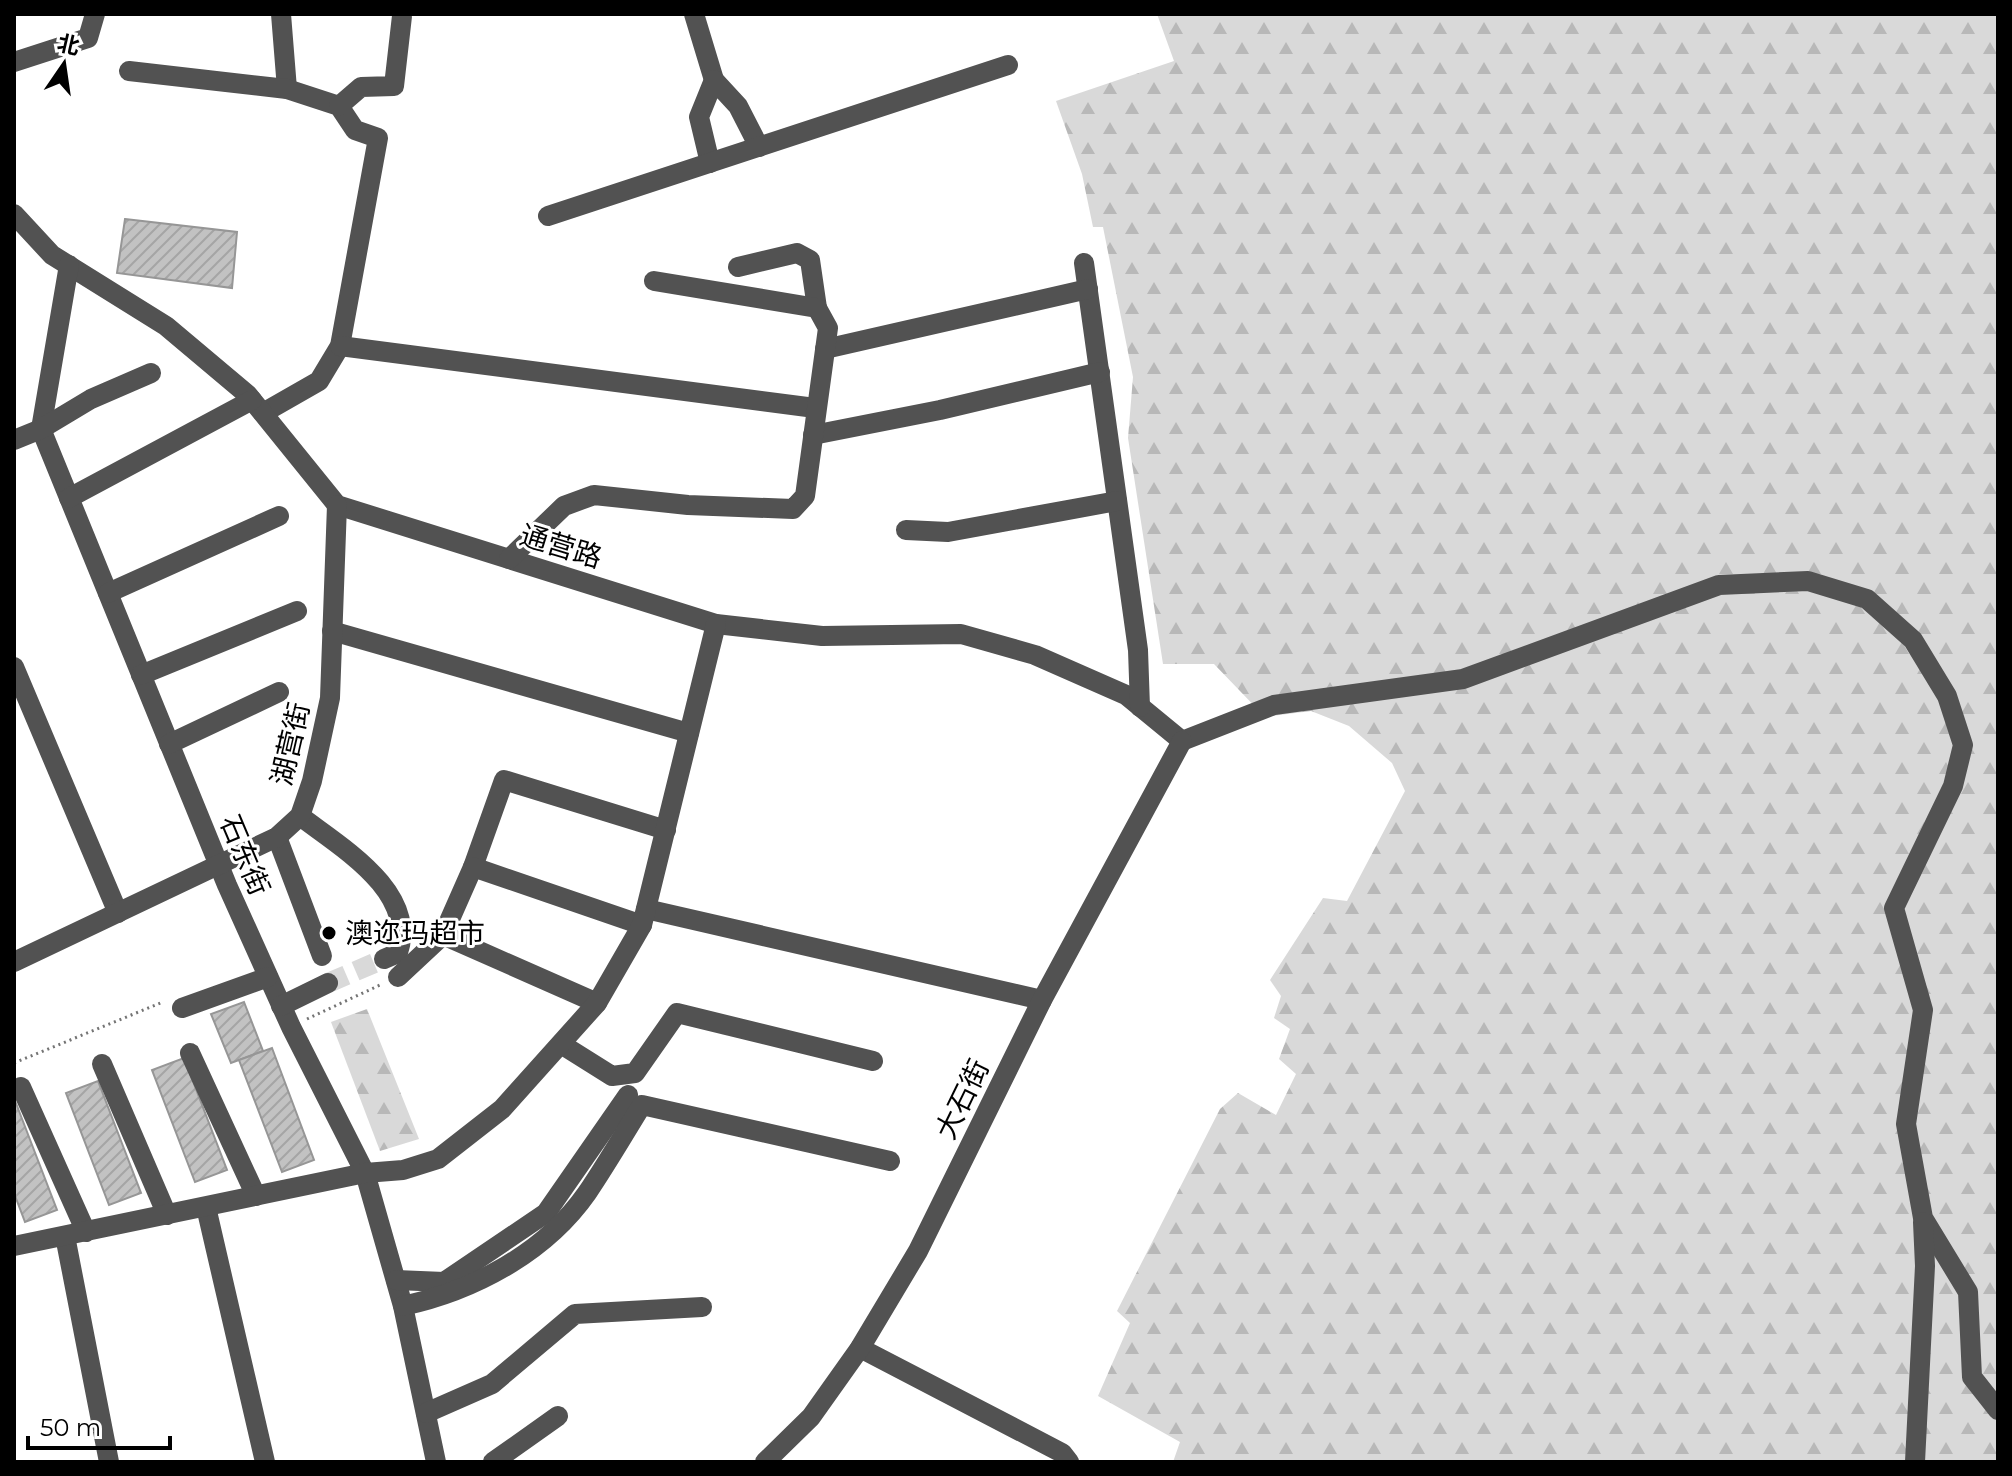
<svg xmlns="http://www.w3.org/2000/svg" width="2012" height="1476" font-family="Montserrat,'Noto Sans SC',sans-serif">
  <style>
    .forest { fill: url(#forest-firs) }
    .building { fill: url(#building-hatch); stroke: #969696; stroke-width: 2 }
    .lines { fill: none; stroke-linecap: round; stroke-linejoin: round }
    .minor-tunnel { stroke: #d9d9d9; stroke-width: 20; stroke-dasharray: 20 10; stroke-linecap: butt }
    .path { stroke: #747474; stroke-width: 3; stroke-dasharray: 2 4; stroke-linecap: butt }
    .minor { stroke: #525252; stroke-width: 20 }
    .poi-dot { fill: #000; stroke: #fff; stroke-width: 3 }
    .labels { text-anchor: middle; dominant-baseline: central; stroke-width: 6; stroke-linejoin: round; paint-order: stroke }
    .street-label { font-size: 28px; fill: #000; stroke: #fff }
    .poi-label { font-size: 28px; fill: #000; stroke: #fff; text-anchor: start }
  </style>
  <defs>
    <pattern id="forest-firs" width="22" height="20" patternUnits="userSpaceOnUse" patternTransform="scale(2)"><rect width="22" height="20" fill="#d9d9d9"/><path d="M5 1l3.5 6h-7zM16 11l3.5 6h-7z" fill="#b8b8b8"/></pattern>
    <pattern id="building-hatch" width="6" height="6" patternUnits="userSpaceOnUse" patternTransform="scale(2)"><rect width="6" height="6" fill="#c2c2c2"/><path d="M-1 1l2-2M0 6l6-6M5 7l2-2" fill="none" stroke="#a5a5a5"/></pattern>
  </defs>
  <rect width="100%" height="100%" fill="#fff"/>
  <g class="forest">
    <path d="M1157,14h841v1448h-825l7,-20 -82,-46 32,-73 -13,-12 103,-202 18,-16 38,22 20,-41 -17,-15 11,-30 -16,-11 7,-22 -11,-16 53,-82 24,3 58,-110 -13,-28 -43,-37 -38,-15 -46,6 -51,-53h-51l-35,-226 5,-61 -30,-150h-10l-11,-53 -26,-73 118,-40z"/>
    <path d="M367,1009l52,130 -39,12 -49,-129z"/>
  </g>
  <g class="building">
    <path d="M125,219l112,13 -5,56 -115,-15z"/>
    <path d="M244,1002l19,49 -32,12 -20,-49z"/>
    <path d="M272,1048l42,112 -32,12 -43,-112z"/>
    <path d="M184,1058l43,112 -32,12 -43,-112z"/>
    <path d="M98,1081l43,112 -32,12 -43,-112z"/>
    <path d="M14,1098l43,112 -32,12 -11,-29z"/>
  </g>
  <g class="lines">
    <path class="minor-tunnel" d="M328,983l56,-24"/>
    <g class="path">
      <path d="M307,1019l73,-34"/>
      <path d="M14,1063l149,-61"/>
    </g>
    <g class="minor">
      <path d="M281,14l6,75"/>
      <path d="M694,14l20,66"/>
      <path d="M14,62l74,-24 7,-24"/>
      <path d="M129,71l158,18 52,17 16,24 23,8 -38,208 -21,35 -56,32"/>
      <path d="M339,106l22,-19 33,-1 8,-70"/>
      <path d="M710,163l-11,-46 15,-37 24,26 21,41"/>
      <path d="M14,214l38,41 114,71 82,69 89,110 379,119 106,12 139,-2 74,21 91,40 56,46"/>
      <path d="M548,216l460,-151"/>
      <path d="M1084,263l54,387 2,57"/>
      <path d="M69,265l-28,164 186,456 64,142 74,146 38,133 33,156"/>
      <path d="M738,267l59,-14 13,7 7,48"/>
      <path d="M340,346l475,62"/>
      <path d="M825,349l263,-60"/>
      <path d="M813,435l127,-25 160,-38"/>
      <path d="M14,440l27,-11 50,-30 60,-26"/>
      <path d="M69,498l183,-98"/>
      <path d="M906,530l42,2 169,-31"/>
      <path d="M509,559l55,-53 30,-11 94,10 105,4 12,-13 23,-168 -11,-20 -163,-27"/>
      <path d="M108,593l171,-77"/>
      <path d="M332,631l357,102"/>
      <path d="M14,667l104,246"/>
      <path d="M141,675l156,-64"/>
      <path d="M1182,741l92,-36 189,-26 256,-94 89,-4 59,18 46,41 34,56 16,49 -10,41 -59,122 29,102 -17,114 17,94 45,74 4,85 26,33"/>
      <path d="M169,744l110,-52"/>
      <path d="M300,816c42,32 118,76 98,137l-14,6"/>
      <path d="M277,837l45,119"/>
      <path d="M473,867l31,-87 162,50"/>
      <path d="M646,909l396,91"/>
      <path d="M443,935l154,68"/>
      <path d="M14,962l263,-125 23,-21 12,-35 18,-83 7,-193"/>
      <path d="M398,977l45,-42 30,-68 169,58"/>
      <path d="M281,1006l47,-23"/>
      <path d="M182,1008l86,-31"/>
      <path d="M561,1044l51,32 23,-3 42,-60 196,48"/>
      <path d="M190,1053l66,143"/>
      <path d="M102,1064l65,151"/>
      <path d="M21,1087l65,145"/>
      <path d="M206,1207l59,255"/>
      <path d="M65,1236l44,226"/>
      <path d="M14,1246l351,-73 38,-3 35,-11 64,-50 95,-106 45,-78 74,-301"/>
      <path d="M396,1280l48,2 102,-69 82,-118"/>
      <path d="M403,1306c70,-15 142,-53 184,-113 19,-28 37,-59 55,-88l248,56"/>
      <path d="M860,1348l202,105 7,9"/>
      <path d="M426,1413l66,-29 83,-70 127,-7"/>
      <path d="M493,1462l65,-46"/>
      <path d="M765,1462l46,-45 49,-69 58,-97 124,-251 140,-259"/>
      <path d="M1915,1462l10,-196 -2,-44"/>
    </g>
  </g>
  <circle class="poi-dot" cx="329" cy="933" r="8"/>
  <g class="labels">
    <g class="street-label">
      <text transform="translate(561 546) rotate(17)">通营路</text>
      <text transform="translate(290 744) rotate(-77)">湖营街</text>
      <text transform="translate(245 855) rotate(67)">石东街</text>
      <text transform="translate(962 1099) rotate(-64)">大石街</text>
    </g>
    <g class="poi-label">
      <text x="345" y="933">澳迩玛超市</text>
    </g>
  </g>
  <rect width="2012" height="1476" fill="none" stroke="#000000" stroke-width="32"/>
  <g transform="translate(64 64) rotate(13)" stroke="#ffffff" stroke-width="6" paint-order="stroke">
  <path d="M0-6L14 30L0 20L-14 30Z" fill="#000000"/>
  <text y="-12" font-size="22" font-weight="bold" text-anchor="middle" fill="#000000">北</text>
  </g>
  <path d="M28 1436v12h142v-12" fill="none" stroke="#000000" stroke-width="4"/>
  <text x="40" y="1436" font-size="24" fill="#000000" stroke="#ffffff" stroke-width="6" paint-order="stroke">50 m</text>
</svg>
